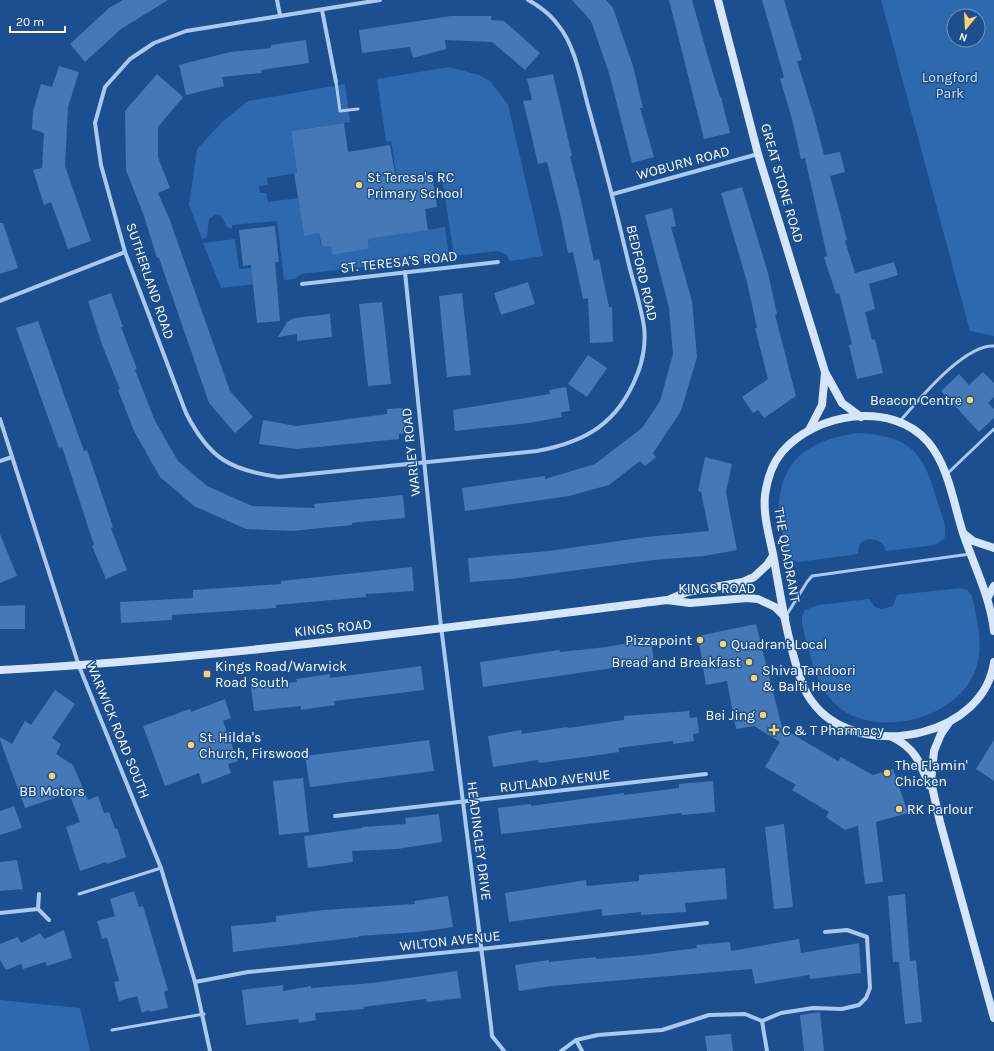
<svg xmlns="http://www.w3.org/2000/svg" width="994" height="1051" font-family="Karla,sans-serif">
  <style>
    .green { fill: #2e69ad; fill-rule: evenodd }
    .building { fill: #4478b7 }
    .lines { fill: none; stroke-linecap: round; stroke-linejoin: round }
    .lane { stroke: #a9c9ee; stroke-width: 3 }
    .street { stroke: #a9c9ee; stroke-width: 4 }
    .secondary { stroke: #d6e6fa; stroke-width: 8 }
    .poi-dot { fill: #ffd166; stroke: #1b4f8f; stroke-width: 1.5 }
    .labels { text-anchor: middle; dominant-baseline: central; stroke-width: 3; stroke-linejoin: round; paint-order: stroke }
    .park-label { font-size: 14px; fill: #cfe3fa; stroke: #1b4f8f }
    .street-label { font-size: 14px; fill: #fff; stroke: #1b4f8f }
    .poi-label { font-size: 14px; fill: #fff; stroke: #1b4f8f; text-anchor: start }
  </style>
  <rect width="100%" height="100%" fill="#1b4f8f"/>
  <g class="green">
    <path d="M881,0h113v336l-24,-5zM954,16h24v24h-24z"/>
    <path d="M449,67l30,8 11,6 18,24 35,151 -33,5 -3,-6 -9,-4 -44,5 -13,-85 -44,6 -6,-36 -5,1 -9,-63z"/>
    <path d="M345,84l5,38 -59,9 6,42 -30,5 1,7 -9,1 1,7h6l2,9 30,-4 6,37 15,-2 2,14 10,-1 1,9 37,-6 -1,-10 77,-12 4,30 -147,17 -8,5 -10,1 -7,-59 -45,4v4l-5,-2 -6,-11 -6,-1 -6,4 -2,18 -5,2 -13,-34 8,-56 26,-28 25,-20z"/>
    <path d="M235,239l4,30 14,-1 2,16 -34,4 -18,-45z"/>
    <path d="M858,433c57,3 66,22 81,73 3,11 9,22 5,33l-9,6 -49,6c-3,-12 -18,-16 -27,-6l-1,9 -59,8 -7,-2 -5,-5c-3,-17 -9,-35 -8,-52 4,-48 36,-64 79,-70z"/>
    <path d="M960,588l7,2 5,6c5,25 12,47 4,72 -16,52 -105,74 -143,34 -19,-21 -24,-52 -31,-78v-8l3,-6 14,-5 50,-6 6,8 7,2 11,-3 4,-11z"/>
    <path d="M0,1000l80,8 10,43h-90z"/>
  </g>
  <g class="building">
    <path d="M123,0h45l-47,29 -36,33 -15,-18 39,-36z"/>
    <path d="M572,0h34l7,8 20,58 10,42h-3l14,49 -22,6 -23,-90 -18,-52z"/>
    <path d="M669,0h23l16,57 12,40h1l9,36 -26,6z"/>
    <path d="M762,0h22l18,60 -5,1 17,55 10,39 16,-3 5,20 -15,4 17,64 -2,1 10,32 39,-11 4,13 -29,9 6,25 -10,3 7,28 3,-1 8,34 -26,6 -8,-34 3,-1 -13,-51 -3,1 -12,-37 3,-1 -22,-98 -4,1 -9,-40 -12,-40 4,-2z"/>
    <path d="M451,16h40v4l13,1 36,32 -15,17 -33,-28 -47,-2 1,9 -33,9 -3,-11 -48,6 -3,-23z"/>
    <path d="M306,40l3,23 -48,7 1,3 -40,4 2,9 -38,9 -7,-30 51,-13 41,-4v-3z"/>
    <path d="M59,66l20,6 -11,35 -3,59 26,75 -23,8 -17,-47 -7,3 -11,-35 9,-2 2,-35 -12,-4 1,-18 8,-27 11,3z"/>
    <path d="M157,74l26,23 -25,30v30l12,31 -12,5 11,25 61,173 23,26 -18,16 -26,-30 -50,-145h-2l-13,-42 -18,-46 -1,-59z"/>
    <path d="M553,74l19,82h-2l11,44 13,61 5,-2 10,48h3l1,35 -23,1 -2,-45 -5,1 -10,-47 -5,1 -7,-35 -14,-56 -9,2 -8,-35 -7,-28 9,-1 -5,-21z"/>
    <path d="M344,123l4,29 42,-7 6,34 36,-5 5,33 -12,2 3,21 -60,9 1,10 -37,6 -1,-9 -9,1 -3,-14 -15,3 -10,-63h3l-6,-42z"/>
    <path d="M742,187l26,86 9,41 -2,1 21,81 -32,22 -6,-8 -5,3 -11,-16 26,-18 -13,-51h2l-10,-46 -26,-89z"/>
    <path d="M672,208l4,18 -5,1 21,74 5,56 -16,54 -28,42 3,4 -11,9 -5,-5 -31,24 -40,11 -104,15 -3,-23 83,-12v3l50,-15 47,-36 18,-27 13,-47 -4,-46 -24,-93z"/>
    <path d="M0,223h3l15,45 -18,6z"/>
    <path d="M275,226l4,36h-4l5,59 -23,2 -6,-58 -8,1 -4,-36z"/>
    <path d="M528,282l7,22 -34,11 -7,-22z"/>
    <path d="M111,293l12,34h-2l16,42 -2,1 20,51 23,40 29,25 45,20 63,2 -1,-4 89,-9 2,23 -45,4 -8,1v2l-60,6 -46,-2 -52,-23 -34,-29 -26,-46 -16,-41 2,-1 -18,-44 -14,-44z"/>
    <path d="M462,293l9,82 -24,2 -8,-81z"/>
    <path d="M382,302l9,82 -23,2 -9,-82z"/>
    <path d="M330,314l2,23 -35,4v-7l-19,3 9,-15 7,-4z"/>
    <path d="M38,321l46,130 3,-1 26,77 -2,1 16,42 -21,9 -14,-33 2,-1 -32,-98 -3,1 -43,-120z"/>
    <path d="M588,355l19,13 -20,29 -19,-13z"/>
    <path d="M983,372l11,11v14l-6,6 6,6v9l-15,14 -38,-41 18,-17 10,11z"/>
    <path d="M566,387l4,24 -9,1 1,5 -33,6 -74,8 -2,-21 97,-16 -1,-4z"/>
    <path d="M403,408l2,25 -6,1v5l-102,10 -38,-5 4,-24 33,6 91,-12v-5z"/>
    <path d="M705,457l27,7 -6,28 11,58 -33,6 -51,4 -142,19 -41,3 -2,-24 81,-7 97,-14 63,-6 -8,-39 -3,-1z"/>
    <path d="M0,534l17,42 -17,7z"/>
    <path d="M412,567l2,24 -48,3v3l-90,8v3l-104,7v5l-51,3 -1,-21 73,-4v-8l88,-6v-3z"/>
    <path d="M25,605v24h-25v-23z"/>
    <path d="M756,624l28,111 3,-4 51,30 3,-4 32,18 20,-6 15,44 -32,9 7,60 -18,2 -7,-58 -13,4 -19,-13 3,-5 -37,-22 4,-5 -31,-18 15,-25 -26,-16 -18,3 -9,-48 -21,4 -8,-49z"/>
    <path d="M651,639l3,23 -171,25 -3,-25 79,-12 1,2 46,-5z"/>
    <path d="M421,666l3,24 -90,11 1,4 -34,5v-4l-47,5 -3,-24 46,-5 -1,-3 34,-5v4z"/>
    <path d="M55,690l20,14 -23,34 9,6 -5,10 17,11 15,35 10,-4 6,17 5,-1 6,17 2,-1 9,29 -19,7 -1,-2 -26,9 -14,-44 14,-5 -11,-29 -44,15 -25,-68v-3l12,7 13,-23 6,4z"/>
    <path d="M225,699l6,19 -8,3 15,40 -10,3 3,9 -29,11 -3,-11 -34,13 -22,-60 47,-17 1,3z"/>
    <path d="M689,711l1,7 7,-1 2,16 -6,1 1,7 -21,3v-3l-55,7 1,4 -34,5 -46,6 -1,-3 -45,7 -5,-31 33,-6 1,4 45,-7 1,1 56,-8v-4z"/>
    <path d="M429,740l5,31 -124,16 -5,-31z"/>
    <path d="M994,740v41l-18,-12z"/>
    <path d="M303,778l6,54 -30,3 -6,-54z"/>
    <path d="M713,781l2,31 -33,3 -1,-2 -180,21 -3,-26 33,-4v2l93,-13v2l55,-7v-4z"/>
    <path d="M14,806l8,22 -22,7v-24z"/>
    <path d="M439,814l3,28 -45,7 -45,2 1,11 -45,6 -4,-32 58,-8v-1l44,-3 -1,-6z"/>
    <path d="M784,824l9,83 -19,2 -9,-82z"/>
    <path d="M17,860l6,29 -23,2v-29z"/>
    <path d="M725,868l2,31 -42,4 1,9 -45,3v-3l-39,4v-7l-93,13 -4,-29 81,-13 1,6 52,-5v-6z"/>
    <path d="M134,891l5,16 4,-1 25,84 -4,2 4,16 -18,4 -1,-2 -7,3 -5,-17 -18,5 -5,-19 5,-1 -12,-43 -5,1 -5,-18 18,-5 -5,-17z"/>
    <path d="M905,894l5,67 6,-1 6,62 -17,2 -6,-62h6h-12l-5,-66z"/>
    <path d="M448,896l5,31 -34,5 -60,4v1l-126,15 -2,-26 45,-4v-6l48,-6 91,-6 -1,-3z"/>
    <path d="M64,930l8,28 -25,8 -2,-4 -22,7 -2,-5 -15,6 -6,-10v-16l18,-7 3,6 19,-10 4,6z"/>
    <path d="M799,939l2,14 58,-10 2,30 -51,6 -1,-4 -54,9 -3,-15 -200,17 -33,5 -4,-26 34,-5v2l47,-5v2l47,-4 54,-7 -1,-3 34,-3 1,9z"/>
    <path d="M457,971l4,27 -34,4 -1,-3 -63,8 1,2 -49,4 1,7 -17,3 -1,-4 -52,6 -4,-35 41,-5v6l28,-5v2l62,-5z"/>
    <path d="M820,1012l4,39h-20l-4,-36z"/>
    <path d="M731,1034l2,17h-26l-2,-15z"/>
  </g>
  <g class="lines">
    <g class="lane">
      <path d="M336,82l4,29 18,-2"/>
      <path d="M899,422c20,-22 65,-78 95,-76"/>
      <path d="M948,473l46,-44"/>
      <path d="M786,616l21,-34 5,-6 158,-22"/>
      <path d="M79,894l82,-26"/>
      <path d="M112,1030l92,-16"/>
    </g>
    <g class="street">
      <path d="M277,0l3,15"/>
      <path d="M380,0l-194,31 -32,12 -24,16 -25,28 -10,36 6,42 24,87 61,161c23,45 43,57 93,64l258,-26c49,-9 81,-28 100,-76 6,-14 9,-33 7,-48 -3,-21 -10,-42 -15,-62 -12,-51 -25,-102 -39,-152 -8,-27 -14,-67 -32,-88 -7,-10 -20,-20 -30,-25"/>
      <path d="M322,10l14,72"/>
      <path d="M613,194l145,-40"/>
      <path d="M405,272l35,346 51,408 1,10 12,15"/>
      <path d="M302,284l196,-22"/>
      <path d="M0,301l125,-49"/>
      <path d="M0,419l79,247 82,202 34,114 15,69"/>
      <path d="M0,461l12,-4"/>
      <path d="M335,816l371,-42"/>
      <path d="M39,894l-1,15 11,11"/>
      <path d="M0,913l38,-4"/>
      <path d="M195,982l53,-10 233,-23 226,-26"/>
      <path d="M762,1021l19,-8 32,-5 29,1 17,-4 7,-7 4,-10 -3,-51 -20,-7 -22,2"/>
      <path d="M576,1040l6,11"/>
      <path d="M561,1051l15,-11 22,-5 64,-5 47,-15 36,-1 17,7 5,30"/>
    </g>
    <g class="secondary">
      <path d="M718,0l40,154 67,218 17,31 19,14"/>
      <path d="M809,430l13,-25 3,-32"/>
      <path d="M964,534l9,7 21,7"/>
      <path d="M988,597l6,-11"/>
      <path d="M668,600l19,-8 56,-10 11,-5 13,-12 6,-9"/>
      <path d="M994,631c-4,-35 -20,-65 -31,-98 -10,-31 -14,-66 -35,-91 -36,-42 -113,-29 -146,10 -10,12 -15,28 -17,43 -2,20 4,40 8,59 8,44 15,93 31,134 4,9 10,17 17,24 50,47 163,23 173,-50"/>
      <path d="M0,670c224,-12 445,-42 667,-70l23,3 57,-5 11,1 17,8 10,10"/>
      <path d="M948,724l-7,10 -7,17 -3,31 9,40 54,196"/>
      <path d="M892,737c23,11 28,25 37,48"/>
    </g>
  </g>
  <g class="poi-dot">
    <circle cx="359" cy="185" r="4"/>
    <circle cx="970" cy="400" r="4"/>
    <circle cx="700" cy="640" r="4"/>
    <circle cx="723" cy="644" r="4"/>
    <circle cx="749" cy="662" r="4"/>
    <rect x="203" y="670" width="8" height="8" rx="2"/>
    <circle cx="754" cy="678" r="4"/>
    <circle cx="763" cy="715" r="4"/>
    <path d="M772 724h4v4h4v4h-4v4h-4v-4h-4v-4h4z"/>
    <circle cx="191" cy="745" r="4"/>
    <circle cx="887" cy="773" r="4"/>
    <circle cx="52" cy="776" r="4"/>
    <circle cx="899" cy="809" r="4"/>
  </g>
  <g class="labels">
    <g class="park-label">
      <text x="950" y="77">Longford<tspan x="950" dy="16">Park</tspan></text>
    </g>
    <g class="street-label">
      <text transform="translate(683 163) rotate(-15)">WOBURN ROAD</text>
      <text transform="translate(782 183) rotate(74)">GREAT STONE ROAD</text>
      <text transform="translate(399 262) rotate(-6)">ST. TERESA'S ROAD</text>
      <text transform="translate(642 273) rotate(77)">BEDFORD ROAD</text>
      <text transform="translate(150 281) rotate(71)">SUTHERLAND ROAD</text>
      <text transform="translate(411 452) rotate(-96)">WARLEY ROAD</text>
      <text transform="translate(787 555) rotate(80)">THE QUADRANT</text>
      <text x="717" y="588">KINGS ROAD</text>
      <text transform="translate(333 628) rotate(-6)">KINGS ROAD</text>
      <text transform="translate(118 730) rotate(68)">WARWICK ROAD SOUTH</text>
      <text transform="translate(555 781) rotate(-7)">RUTLAND AVENUE</text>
      <text transform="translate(479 841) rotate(83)">HEADINGLEY DRIVE</text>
      <text transform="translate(450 941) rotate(-6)">WILTON AVENUE</text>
    </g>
    <g class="poi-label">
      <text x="367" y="177">St Teresa's RC<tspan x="367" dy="16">Primary School</tspan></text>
      <text x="962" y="400" text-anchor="end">Beacon Centre</text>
      <text x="692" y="640" text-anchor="end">Pizzapoint</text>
      <text x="731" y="644">Quadrant Local</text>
      <text x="741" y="662" text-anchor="end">Bread and Breakfast</text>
      <text x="215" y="666">Kings Road/Warwick<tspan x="215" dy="16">Road South</tspan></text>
      <text x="762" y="670">Shiva Tandoori<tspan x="762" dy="16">&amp; Balti House</tspan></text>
      <text x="755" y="715" text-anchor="end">Bei Jing</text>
      <text x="782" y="730">C &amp; T Pharmacy</text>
      <text x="199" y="737">St. Hilda's<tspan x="199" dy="16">Church, Firswood</tspan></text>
      <text x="895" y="765">The Flamin'<tspan x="895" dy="16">Chicken</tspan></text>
      <text x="52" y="791" text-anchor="middle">BB Motors</text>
      <text x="907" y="809">RK Parlour</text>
    </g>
  </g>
  <g transform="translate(966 28) rotate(198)"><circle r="19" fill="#1b4f8f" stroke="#7695bc"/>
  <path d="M0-3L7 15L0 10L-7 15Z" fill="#ffd166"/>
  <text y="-6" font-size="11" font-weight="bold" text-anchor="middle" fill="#ffffff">N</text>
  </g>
  <path d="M10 26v6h55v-6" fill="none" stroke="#ffffff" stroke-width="2"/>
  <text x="16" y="26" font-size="12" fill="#ffffff" stroke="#1b4f8f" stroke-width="3" paint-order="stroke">20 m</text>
</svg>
